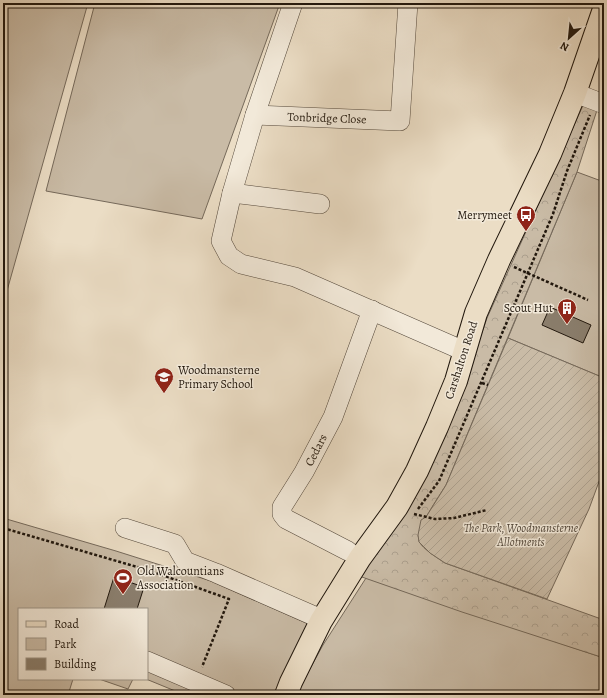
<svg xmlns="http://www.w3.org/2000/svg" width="607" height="698" font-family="Alegreya,serif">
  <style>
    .green { fill: #c9bba6; stroke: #75695a }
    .forest { fill: url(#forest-crowns); stroke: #75695a }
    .garden { fill: url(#garden-furrows); stroke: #75695a }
    .building { fill: #8a7e6d; stroke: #21170d }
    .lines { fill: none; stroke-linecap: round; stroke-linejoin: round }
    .minor-casing { stroke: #54483b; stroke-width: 20 }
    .major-casing { stroke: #21170d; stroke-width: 24 }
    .path { stroke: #21170d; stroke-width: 2.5; stroke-dasharray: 3 2; stroke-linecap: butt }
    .minor { stroke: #f2e9d9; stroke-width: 19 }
    .major { stroke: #ebddc5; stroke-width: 22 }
    .labels { text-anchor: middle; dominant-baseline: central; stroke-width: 3; stroke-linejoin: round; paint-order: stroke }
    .street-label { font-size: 12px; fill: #21170d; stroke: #f2e9d9 }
    .poi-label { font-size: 12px; fill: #21170d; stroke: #f2e9d9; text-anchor: end }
    .park-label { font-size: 12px; font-style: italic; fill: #53483b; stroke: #f2e9d9 }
  </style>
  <defs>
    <pattern id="forest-crowns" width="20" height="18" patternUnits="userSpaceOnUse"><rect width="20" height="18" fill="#c9bba6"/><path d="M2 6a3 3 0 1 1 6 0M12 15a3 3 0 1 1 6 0" fill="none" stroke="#aca08e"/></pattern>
    <pattern id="garden-furrows" width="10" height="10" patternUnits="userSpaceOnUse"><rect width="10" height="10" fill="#c9bba6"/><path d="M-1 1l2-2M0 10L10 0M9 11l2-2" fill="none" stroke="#aca08e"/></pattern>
  </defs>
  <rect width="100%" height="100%" fill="#ebddc5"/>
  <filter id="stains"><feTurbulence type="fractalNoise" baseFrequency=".005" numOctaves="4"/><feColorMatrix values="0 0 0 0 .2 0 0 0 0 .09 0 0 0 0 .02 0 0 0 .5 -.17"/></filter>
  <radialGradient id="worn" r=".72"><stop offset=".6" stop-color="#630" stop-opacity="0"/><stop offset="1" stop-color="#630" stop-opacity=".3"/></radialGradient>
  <g class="green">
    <path d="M3,3h85l-85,302z"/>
    <path d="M95,3h185l-78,216 -156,-28z"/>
    <path d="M577,172l27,10v196l-96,-40z"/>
    <path d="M3,518l113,33 95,30 102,45 -35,69h-93l-39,-16h1v-70h-128v70h54l-5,16h-65z"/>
    <path d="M366,578l238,80v37h-305l2,-10 22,-40z"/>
    <path d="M99,679h34l-5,10z"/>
  </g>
  <path class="forest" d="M585,101l13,6 -21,65 -131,313c-6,10 -31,45 -27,56 3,8 19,17 26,22l159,57v38l-142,-46 -103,-36 66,-102 22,-42 40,-114z"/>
  <path class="garden" d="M508,338l96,40v90l-15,41 -42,90 -102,-36 -15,-10 -11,-11 -1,-7 3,-15 5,-3 20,-32z"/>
  <g class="building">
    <path d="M550,307l41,18 -8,18 -41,-18z"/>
    <path d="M114,577l30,10 -7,22h-33z"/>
  </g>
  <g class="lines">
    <g class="minor-casing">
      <g id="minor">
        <path d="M293,3l-38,112 -23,78 -11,48 8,15 12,8 54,13 169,74"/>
        <path d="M575,93l29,11"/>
        <path d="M255,115l145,6 8,-118"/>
        <path d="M232,193l88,11"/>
        <path d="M125,528l50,16 10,17 31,12 96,42 9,6"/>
        <path d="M348,551l-62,-32 -4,-5v-7l22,-35 29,-55 39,-107"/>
        <path d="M147,661l79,34"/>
      </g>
    </g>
    <g class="major-casing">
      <path id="major" d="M286,695l5,-13 30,-61 39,-63 37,-51 20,-36 20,-44 19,-46 20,-68 23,-53 51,-106 25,-61 29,-84"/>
    </g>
    <g class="path">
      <path d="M601,86l3,-7"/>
      <path d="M3,254v3"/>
      <path d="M514,267l74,33"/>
      <path d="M482,383l6,2"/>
      <path d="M418,509l21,-28 114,-267 14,-43 23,-56"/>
      <path d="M414,514l21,5 19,-1 33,-8"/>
      <path d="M3,528l148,43 78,28 -27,68"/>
    </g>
    <use href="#minor" class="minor"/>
    <use href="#major" class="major"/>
  </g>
  <defs>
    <g id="bus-pin" transform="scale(1)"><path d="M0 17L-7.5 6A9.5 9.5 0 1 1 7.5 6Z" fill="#8f2418" stroke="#f2e9d9"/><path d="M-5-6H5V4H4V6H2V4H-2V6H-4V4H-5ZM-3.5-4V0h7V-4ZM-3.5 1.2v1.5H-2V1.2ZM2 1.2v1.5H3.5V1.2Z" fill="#fff"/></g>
    <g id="building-pin" transform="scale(1)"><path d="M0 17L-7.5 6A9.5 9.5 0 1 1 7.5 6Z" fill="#8f2418" stroke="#f2e9d9"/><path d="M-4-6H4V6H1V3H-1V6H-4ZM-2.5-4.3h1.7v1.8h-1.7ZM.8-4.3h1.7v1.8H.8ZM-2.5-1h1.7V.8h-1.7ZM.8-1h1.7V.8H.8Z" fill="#fff"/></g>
    <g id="school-pin" transform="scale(1)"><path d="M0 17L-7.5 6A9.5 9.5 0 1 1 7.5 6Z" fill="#8f2418" stroke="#f2e9d9"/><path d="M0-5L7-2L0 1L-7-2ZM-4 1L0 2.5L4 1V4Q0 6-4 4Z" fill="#fff"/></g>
    <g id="stadium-pin" transform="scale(1)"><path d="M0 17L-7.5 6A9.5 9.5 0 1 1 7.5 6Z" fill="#8f2418" stroke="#f2e9d9"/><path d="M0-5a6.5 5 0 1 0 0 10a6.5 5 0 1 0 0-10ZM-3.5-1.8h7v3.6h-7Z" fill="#fff"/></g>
  </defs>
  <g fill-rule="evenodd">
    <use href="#bus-pin" x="526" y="215"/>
    <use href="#building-pin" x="567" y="308"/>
    <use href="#school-pin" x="164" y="377"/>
    <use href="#stadium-pin" x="123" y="578"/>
  </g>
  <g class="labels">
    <g class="street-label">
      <text transform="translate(327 118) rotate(2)">Tonbridge Close</text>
      <text transform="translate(461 360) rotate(-72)">Carshalton Road</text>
      <text transform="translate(316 450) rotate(-63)">Cedars</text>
    </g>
    <g class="poi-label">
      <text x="512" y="215">Merrymeet</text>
      <text x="553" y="308">Scout Hut</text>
      <text x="178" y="370" text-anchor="start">Woodmansterne<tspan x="178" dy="14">Primary School</tspan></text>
      <text x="137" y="571" text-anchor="start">Old Walcountians<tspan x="137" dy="14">Association</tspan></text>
    </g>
    <g class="park-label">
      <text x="521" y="528">The Park, Woodmansterne<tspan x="521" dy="14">Allotments</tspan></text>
    </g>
  </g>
  <rect width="607" height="698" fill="none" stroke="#ebddc5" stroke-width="16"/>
  <rect x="4" y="4" width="599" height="690" fill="none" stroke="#21170d" stroke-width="2"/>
  <rect x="8" y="8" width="591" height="682" fill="none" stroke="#21170d"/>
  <rect x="18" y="608" width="130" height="72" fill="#f2e9d9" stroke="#9e9587"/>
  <rect x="26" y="621" width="20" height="6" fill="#ebddc5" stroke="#9e9587"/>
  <text x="54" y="628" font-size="12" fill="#21170d">Road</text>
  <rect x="26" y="638" width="20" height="12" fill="#c9bba6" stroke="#9e9587"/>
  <text x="54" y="648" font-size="12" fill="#21170d">Park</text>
  <rect x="26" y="658" width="20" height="12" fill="#8a7e6d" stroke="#9e9587"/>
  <text x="54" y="668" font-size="12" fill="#21170d">Building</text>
  <g transform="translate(569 38) rotate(207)" stroke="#f2e9d9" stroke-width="3" paint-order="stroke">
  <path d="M0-3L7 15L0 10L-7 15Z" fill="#21170d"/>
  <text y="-6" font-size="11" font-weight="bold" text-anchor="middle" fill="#21170d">N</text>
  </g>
  <rect width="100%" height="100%" filter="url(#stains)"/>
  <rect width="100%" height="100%" fill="url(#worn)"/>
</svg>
